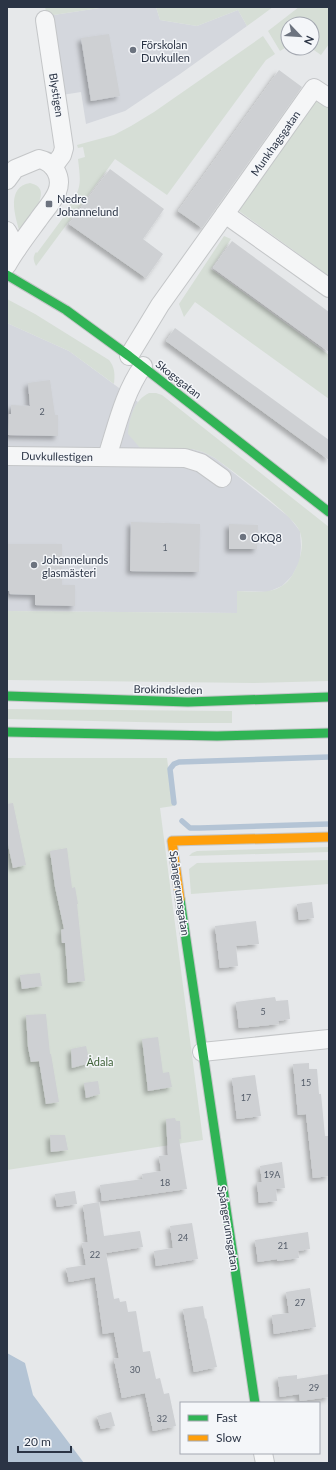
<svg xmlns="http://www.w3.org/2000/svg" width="336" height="1470" font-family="Lato,sans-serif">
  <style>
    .built { fill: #d4d7dd }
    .green { fill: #d6ded6 }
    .water { fill: #b4c4d5 }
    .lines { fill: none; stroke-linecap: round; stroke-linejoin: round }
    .stream { stroke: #b4c4d5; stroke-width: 5.5 }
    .building { fill: #ced0d3; filter: url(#shadow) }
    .street-casing { stroke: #c4c6c8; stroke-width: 20 }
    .fast-casing { stroke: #c4c6c8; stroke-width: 11 }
    .slow-casing { stroke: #c4c6c8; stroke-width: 11 }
    .street { stroke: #f5f6f7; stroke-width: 18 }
    .fast { stroke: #30b455; stroke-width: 9 }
    .slow { stroke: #ff9f0a; stroke-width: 9 }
    .poi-dot { fill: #6c737f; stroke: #f4f6f9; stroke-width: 1.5 }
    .labels { text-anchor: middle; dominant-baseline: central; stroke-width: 3; stroke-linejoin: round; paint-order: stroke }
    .number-label { font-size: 9px; fill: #545c69 }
    .poi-label { font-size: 11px; fill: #2b3445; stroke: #f4f6f9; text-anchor: start }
    .street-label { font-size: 11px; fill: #2b3445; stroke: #f4f6f9 }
    .park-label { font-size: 11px; fill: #3f6138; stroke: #f4f6f9 }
  </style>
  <defs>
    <filter id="shadow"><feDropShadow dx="-3.5" dy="3.5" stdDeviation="2" flood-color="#0004"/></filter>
  </defs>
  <rect width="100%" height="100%" fill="#e6e8ea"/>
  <g class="built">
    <path d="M106,7h50l4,13 37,6 41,-16 9,16 -67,48 -55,37 -39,13 -5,-32 -19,3 -15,-79z"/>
    <path d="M7,323l62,28 69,51 -5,10 8,37h51l11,3 12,6 74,59 11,14 1,15 -1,15 -8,15 -10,10 -14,6 -31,-1v22l-230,-2z"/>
  </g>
  <g class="green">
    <path d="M45,7h61l-59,9z"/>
    <path d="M156,7h117l-26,19 -9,-16 -41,16 -37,-6z"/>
    <path d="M299,7h30v37l-8,11 -10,-7 1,-24h-24v22l-8,5 -12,-20z"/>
    <path d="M263,36l12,18 -9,6 -99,135 -52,-36 -79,107c-2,-5 -4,-8 0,-14l1,1 31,-42 -2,-1c16,-21 15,-25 12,-51l7,-2 -2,-10 -5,1 -1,-3 37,-10 17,-9 23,-14z"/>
    <path d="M315,94l14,9v173l-94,-68z"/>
    <path d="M30,183c27,6 -3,37 -11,47 -4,-15 -13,-43 11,-47z"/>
    <path d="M224,236l7,3 -20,30 118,86v44l-134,-97 -11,15 -5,-13z"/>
    <path d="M7,299l28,15 74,46c6,7 6,15 5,24l-45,-33 -62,-28z"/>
    <path d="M149,393h7l6,2 167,132v154l-76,2 -246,-3v-69l230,2v-22c24,1 46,5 58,-21 6,-11 9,-26 5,-38 -5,-16 -68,-61 -85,-74l-12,-6 -11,-3h-51l-13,-15c1,-15 6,-34 21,-41z"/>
    <path d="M7,709l225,2v12h-53l-172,-4z"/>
    <path d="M7,758h160l6,48 -13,2 43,332 -196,30z"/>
    <path d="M329,847v5l-140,4 3,-3 5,-2z"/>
    <path d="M329,860v24l-138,10 -2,-25 8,-6z"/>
  </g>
  <path class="water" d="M7,1353l18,10 8,32 51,68h-77z"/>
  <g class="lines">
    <g class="stream">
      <path d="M174,803l-4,-34 4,-5 5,-2 150,-5"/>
      <path d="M182,821l8,7h10l129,-4"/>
    </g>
  </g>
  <g class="building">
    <path d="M109,34l11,62 -29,5 -10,-63z"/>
    <path d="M279,70l23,17 -100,141 -24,-17z"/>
    <path d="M110,169l54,40 -21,30 20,15 -17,24 -77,-54z"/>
    <path d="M232,241l97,71v40l-116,-84z"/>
    <path d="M175,328l154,112v20l-163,-119z"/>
    <path d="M50,380l5,35h3v21l-50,-1 1,-21h2v-9l19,1 -2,-23z"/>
    <path d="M131,522l69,2 -1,48 -69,-1z"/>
    <path d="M229,524l29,1 -1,24h-28z"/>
    <path d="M7,544h55v41h13v21l-40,-1v-10l-25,-1 -1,-3h-2z"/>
    <path d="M13,803l13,62 -13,3 -6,-28v-36z"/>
    <path d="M67,848l5,40 3,-1 3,17h-1l8,77 -17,2 -3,-40h-3l-1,-13 3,-1 -9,-42 -5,-36z"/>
    <path d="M312,902l2,16 -15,2 -2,-16z"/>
    <path d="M256,921l3,23 -23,2 2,20 -18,2 -5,-42z"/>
    <path d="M40,973l2,13 -20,3 -2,-14z"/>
    <path d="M275,997l1,4 12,-1 2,19 -12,2 1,3 -40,4 -3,-26z"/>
    <path d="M46,1014l4,40h1l8,48 -13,2 -7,-43 -8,1 -3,-15 -2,-32z"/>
    <path d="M158,1037l5,36 6,-1 3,15 -24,4 -6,-52z"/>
    <path d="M86,1046l4,17 -18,5 -1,-19z"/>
    <path d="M309,1063v6h8l2,25h2l4,42h4v40l-16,2 -7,-64 -8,1 -5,-51z"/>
    <path d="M255,1075l6,41 -24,3 -5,-41z"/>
    <path d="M98,1081l2,13 -14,4 -2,-15z"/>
    <path d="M175,1118l1,3h4l1,18h-2l8,50 -85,12 -2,-16 43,-6 -1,-5 19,-3 -2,-15 9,-1 -2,-36z"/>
    <path d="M50,1135h15l3,15 -17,2z"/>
    <path d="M282,1162l3,26 -9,1 1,12 -18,2 -2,-21h5l-2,-16z"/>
    <path d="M75,1191l2,13 -20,3 -2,-13z"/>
    <path d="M99,1202l5,34 36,-5 3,16 -37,6 8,46 5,-1 1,4 6,-1 2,11 8,-1 7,41 7,-1 6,28 4,-1 4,16 5,-1 7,33 -23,5 -8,-38 -23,5 -8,-39 5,-1 -5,-26 -11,2 -8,-57 -26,5 -3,-14 20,-3 -4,-22 6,-1 -5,-37z"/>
    <path d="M192,1223l6,36 -42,7 -2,-15 19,-3 -3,-22z"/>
    <path d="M308,1232l2,17 -12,2 1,7 -22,3v-2l-19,3 -3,-22z"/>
    <path d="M310,1288l6,39 -42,7 -2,-19 17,-2 -3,-21z"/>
    <path d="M203,1306l2,13 1,-1 11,49 -23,5 -11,-63z"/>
    <path d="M329,1374v23l-29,4 -1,-7 -19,3 -2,-20 19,-2v4z"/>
    <path d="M111,1412l4,14 -14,3 -4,-13z"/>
  </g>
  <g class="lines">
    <g class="street-casing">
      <g id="street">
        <path d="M45,20l19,128 -2,7 -9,12"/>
        <path d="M329,98l-15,-10 -89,126 104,74"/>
        <path d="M7,180l8,-11 24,-10c15,3 24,18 18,33 -4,10 -13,19 -19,28 -11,15 -22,29 -31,45"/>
        <path d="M7,231l10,18"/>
        <path d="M129,356l31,-51 65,-91"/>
        <path d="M7,456l178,2 16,5 21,15"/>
        <path d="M107,457c10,-31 17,-64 36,-91"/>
        <path d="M202,1052l127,-13"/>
        <path d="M263,1453l2,10"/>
      </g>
    </g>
    <g class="fast-casing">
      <g id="fast">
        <path d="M7,275l59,35 63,46 200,156"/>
        <path d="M7,696l181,6 141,-5"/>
        <path d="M7,732l210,4 112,-3"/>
        <path d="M180,899l75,504"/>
      </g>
    </g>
    <g class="slow-casing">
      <path id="slow" d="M180,899l-8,-58 157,-4"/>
    </g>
    <use href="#street" class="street"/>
    <use href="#fast" class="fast"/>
    <use href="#slow" class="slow"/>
  </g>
  <g class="poi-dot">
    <circle cx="133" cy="50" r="4"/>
    <rect x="45" y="200" width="8" height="8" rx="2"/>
    <circle cx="243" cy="537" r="4"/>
    <circle cx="34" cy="565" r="4"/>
  </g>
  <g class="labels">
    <g class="number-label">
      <text x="42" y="411">2</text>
      <text x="165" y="547">1</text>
      <text x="263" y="1011">5</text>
      <text x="306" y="1082">15</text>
      <text x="246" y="1097">17</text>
      <text x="272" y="1174">19A</text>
      <text x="165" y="1182">18</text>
      <text x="183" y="1237">24</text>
      <text x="283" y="1245">21</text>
      <text x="95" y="1254">22</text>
      <text x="300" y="1302">27</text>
      <text x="135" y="1369">30</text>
      <text x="314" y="1387">29</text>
      <text x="162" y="1418">32</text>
    </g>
    <g class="poi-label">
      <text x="141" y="44">Förskolan<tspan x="141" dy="13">Duvkullen</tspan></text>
      <text x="57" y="198">Nedre<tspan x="57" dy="13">Johannelund</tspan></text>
      <text x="251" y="537">OKQ8</text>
      <text x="42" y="559">Johannelunds<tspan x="42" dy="13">glasmästeri</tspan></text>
    </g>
    <g class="street-label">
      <text transform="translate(57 95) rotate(81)">Blystigen</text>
      <text transform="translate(275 143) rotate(-55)">Munkhagsgatan</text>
      <text transform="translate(179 379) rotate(38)">Skogsgatan</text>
      <text transform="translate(57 456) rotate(1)">Duvkullestigen</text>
      <text transform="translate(168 689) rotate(1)">Brokindsleden</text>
      <text transform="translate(180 893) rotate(82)">Spångerumsgatan</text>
      <text transform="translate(229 1228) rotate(81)">Spångerumsgatan</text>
    </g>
    <g class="park-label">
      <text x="100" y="1061">Ådala</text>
    </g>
  </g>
  <rect width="336" height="1470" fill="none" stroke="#2b3445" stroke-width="16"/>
  <rect x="180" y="1402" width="140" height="52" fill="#f4f6f9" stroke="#a4a8b1"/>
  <rect x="188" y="1415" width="20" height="6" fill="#30b455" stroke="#a4a8b1"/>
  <text x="216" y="1422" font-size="12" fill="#2b3445">Fast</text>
  <rect x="188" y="1435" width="20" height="6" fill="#ff9f0a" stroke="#a4a8b1"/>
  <text x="216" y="1442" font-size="12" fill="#2b3445">Slow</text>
  <g transform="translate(300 36) rotate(115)"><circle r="19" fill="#f4f6f9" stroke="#a4a8b1"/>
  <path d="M0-3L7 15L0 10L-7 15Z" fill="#6c737f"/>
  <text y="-6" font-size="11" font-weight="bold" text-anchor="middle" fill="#2b3445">N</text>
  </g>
  <path d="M18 1446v6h53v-6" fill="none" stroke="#2b3445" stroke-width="2"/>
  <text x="24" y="1446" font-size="12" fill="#2b3445" stroke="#f4f6f9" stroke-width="3" paint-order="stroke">20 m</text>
</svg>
